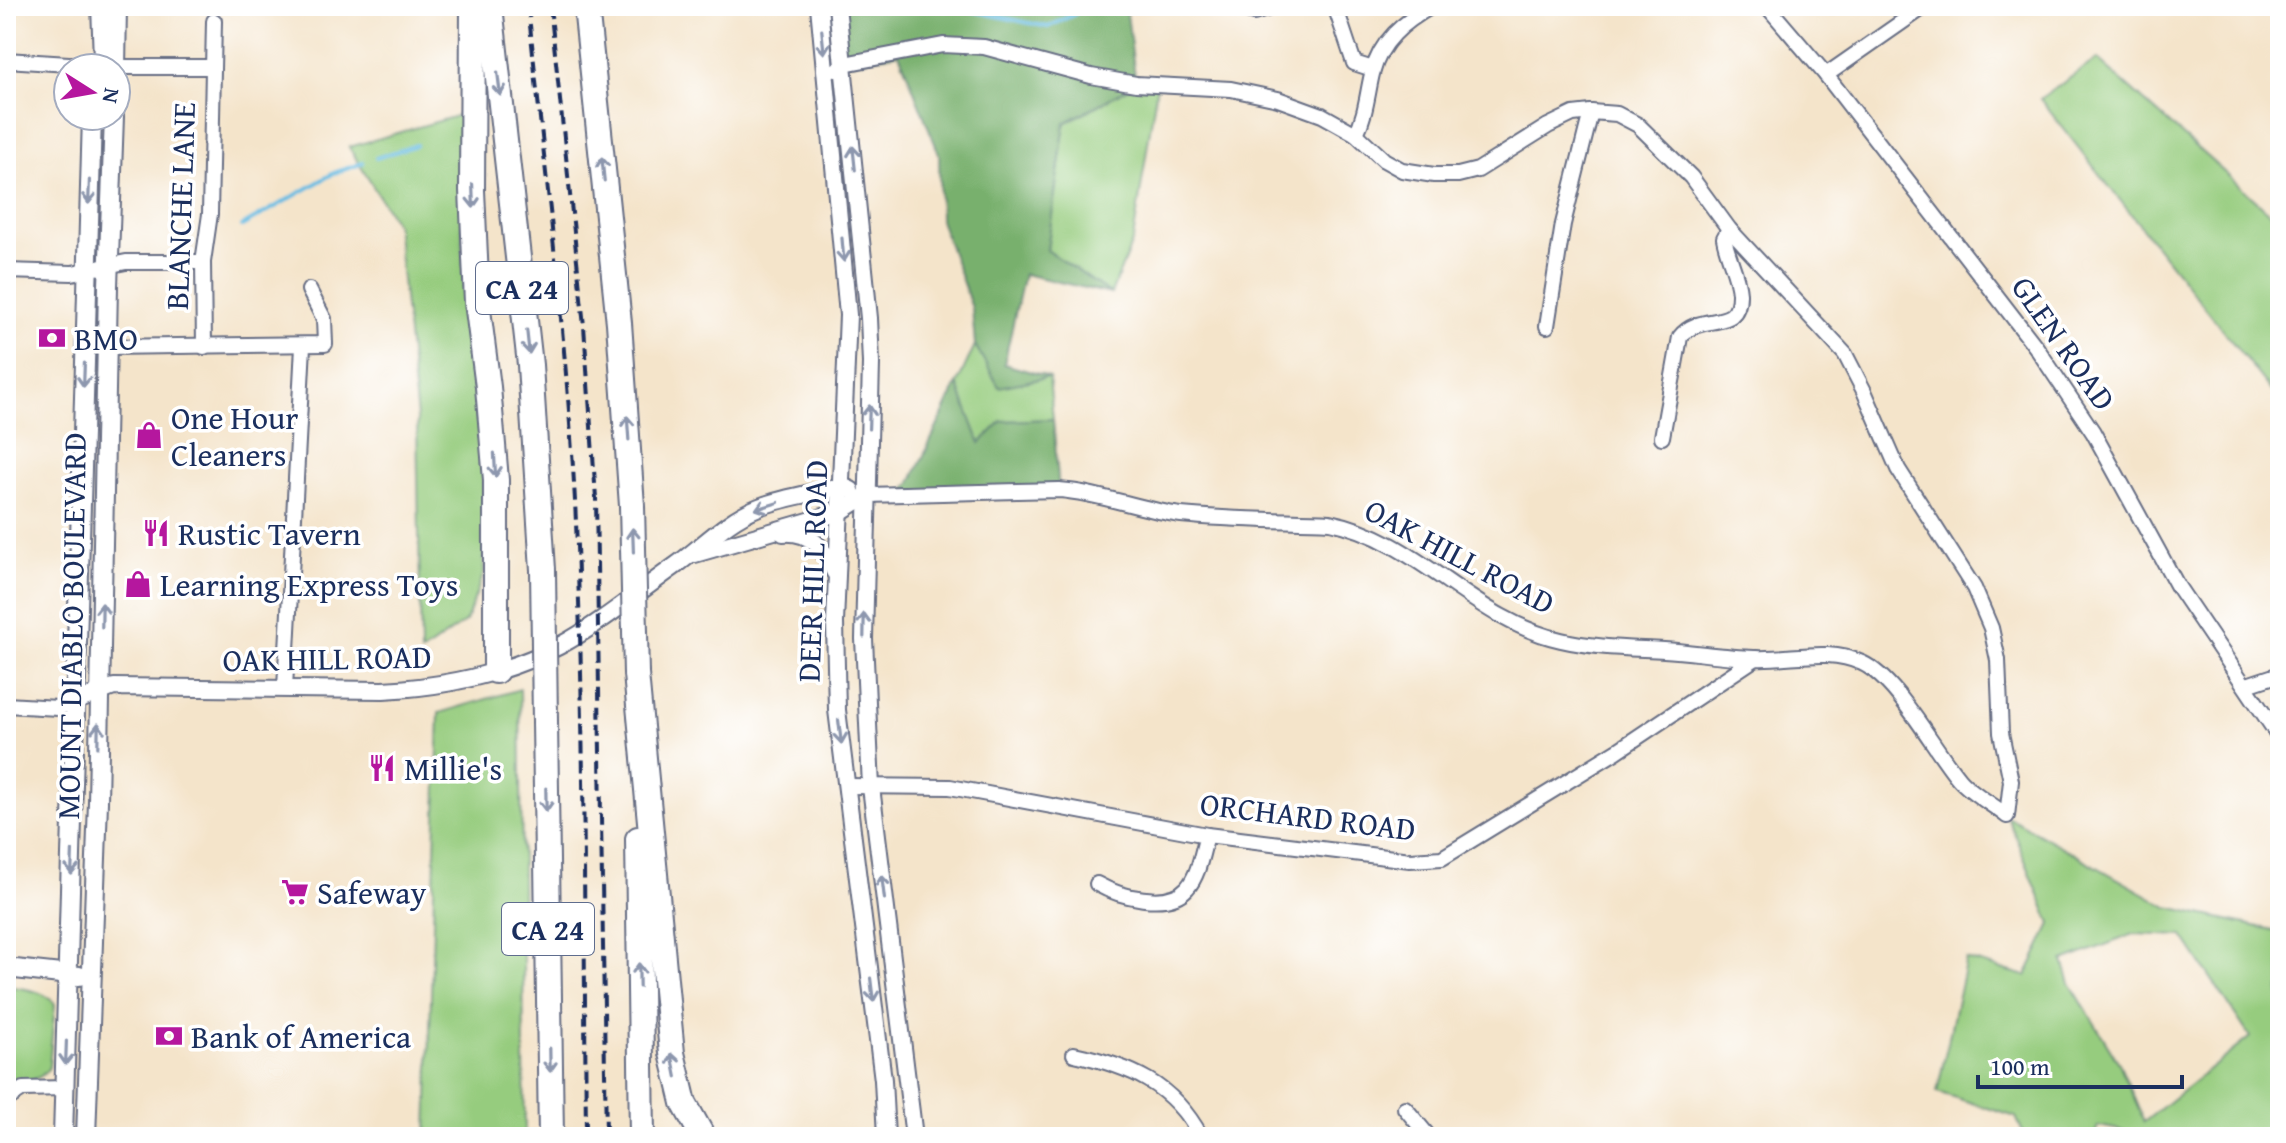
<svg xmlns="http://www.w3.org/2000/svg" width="2286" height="1143" font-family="'Gentium Book Plus',serif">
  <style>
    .green { fill: #96cc7e; stroke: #587e6e; stroke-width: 2; fill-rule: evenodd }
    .forest { fill: #78b06d; stroke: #4a7066; stroke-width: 2 }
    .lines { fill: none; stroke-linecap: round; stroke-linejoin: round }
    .stream { stroke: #66bce3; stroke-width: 4 }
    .minor-casing { stroke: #676e84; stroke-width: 18 }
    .tertiary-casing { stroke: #676e84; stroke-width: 20 }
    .secondary-casing { stroke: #676e84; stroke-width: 22 }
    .motorway-casing { stroke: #676e84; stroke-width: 28 }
    .minor { stroke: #fff; stroke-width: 14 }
    .tertiary { stroke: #fff; stroke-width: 16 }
    .secondary { stroke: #fff; stroke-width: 18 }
    .motorway { stroke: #fff; stroke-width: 24 }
    .rail { stroke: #1b2f5e; stroke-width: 4; stroke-dasharray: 12 6; stroke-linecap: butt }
    .motorway-bridge-casing { stroke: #676e84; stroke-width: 28; stroke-linecap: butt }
    .motorway-bridge { stroke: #fff; stroke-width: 24 }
    .oneway { stroke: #8d97ae }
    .labels { text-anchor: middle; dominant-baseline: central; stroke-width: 7; stroke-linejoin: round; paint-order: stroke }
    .shield { fill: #fff; stroke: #5f6d8e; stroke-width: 2 }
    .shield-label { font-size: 30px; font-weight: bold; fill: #1b2f5e }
    .street-label { font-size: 32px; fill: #1b2f5e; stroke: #fff }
    .poi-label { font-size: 32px; fill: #1b2f5e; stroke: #fff; text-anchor: start }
  </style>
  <rect width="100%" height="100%" fill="#fff"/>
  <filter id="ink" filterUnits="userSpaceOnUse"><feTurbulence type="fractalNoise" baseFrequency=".0125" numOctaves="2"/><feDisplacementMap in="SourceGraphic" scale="16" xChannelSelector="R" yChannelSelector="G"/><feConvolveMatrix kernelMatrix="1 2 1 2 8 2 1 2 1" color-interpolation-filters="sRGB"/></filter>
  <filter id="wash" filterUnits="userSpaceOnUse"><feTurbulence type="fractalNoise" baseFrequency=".006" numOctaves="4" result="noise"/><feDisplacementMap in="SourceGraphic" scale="32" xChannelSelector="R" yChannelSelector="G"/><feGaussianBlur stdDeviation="1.8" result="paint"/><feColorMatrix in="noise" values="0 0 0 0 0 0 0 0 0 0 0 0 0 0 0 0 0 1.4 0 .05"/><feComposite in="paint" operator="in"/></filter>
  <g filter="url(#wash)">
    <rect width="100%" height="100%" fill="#f4e4ca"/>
    <g class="green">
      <path d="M2097,59l183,163v165l-9,4 -231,-292z"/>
      <path d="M1136,84l21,1 -24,155 -22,54 -64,-44 18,-127z"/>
      <path d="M463,114l-2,57 3,140 19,156 1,106 -18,48 -45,32 -4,-235 -21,-194 -47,-77z"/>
      <path d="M975,345l24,42 50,-10 4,42 -51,2 -22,22 -23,-59z"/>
      <path d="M520,689l5,448h-98l12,-424z"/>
      <path d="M2007,816l161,91 109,24 3,5v201h-125l-56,-11 -4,11h-70l-9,-20 -79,-25 29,-133 60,17 25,-52zM2134,934l49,2 67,101 -106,85 -24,-57 -50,-82 -7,-22z"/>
      <path d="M6,986c16,3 40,3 49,19l-6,62c-9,17 -28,12 -43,22z"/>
    </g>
    <g class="forest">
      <path d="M837,6h289l10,78 -71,39 -18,127 64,44 -87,-20 -20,90 45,13 -50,10 -24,-42 -3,-37 -32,-88 -1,-66 -40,-101 -55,11z"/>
      <path d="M957,384l23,59 22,-22 51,-2 6,71 -156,3 8,-10z"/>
    </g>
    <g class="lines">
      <g class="stream">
        <path d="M954,7l94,20 27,-13 4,-8"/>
        <path d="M376,158l40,-13"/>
        <path d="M242,226l92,-53 29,-10"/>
      </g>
    </g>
  </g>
  <g filter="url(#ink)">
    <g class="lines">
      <g class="minor-casing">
        <g id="minor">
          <path d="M1335,6l19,57 19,6"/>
          <path d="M1767,6l59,69 210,272 57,85 85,155 102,151"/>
          <path d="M1240,9l14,4 22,-7"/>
          <path d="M6,60l110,7h95"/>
          <path d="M836,70l8,-6 99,-19 41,2 107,29 45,8 95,5 47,10 44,16 34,19 28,26 18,10 32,5h24l20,-5 70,-44 25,-12 18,-2 26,2 21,11 53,52 38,52 116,125 19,37 34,78 76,119 17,40 7,32 3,73 10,48 -4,35c-15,-12 -36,-23 -48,-37 -26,-31 -62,-100 -97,-116 -35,-16 -71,-3 -108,-5 -30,-1 -60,-6 -90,-8 -35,-2 -69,-2 -103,-10 -87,-19 -143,-101 -231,-118 -49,-2 -100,-2 -149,-7 -41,-5 -80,-22 -122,-25l-192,5"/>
          <path d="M1826,75l99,-69"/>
          <path d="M1356,134c10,-20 11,-39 16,-60 8,-33 32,-52 60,-68"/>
          <path d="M6,271l66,2 54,-11h77"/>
          <path d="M1547,326l16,-102 28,-112"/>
          <path d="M107,347l218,-3 -1,-25 -15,-29"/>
          <path d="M204,347l-1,-85 7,-48 4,-193"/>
          <path d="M1662,437l18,-100c21,-27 60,-2 59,-44 -1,-18 -12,-37 -15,-55l5,-9"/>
          <path d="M2247,685l33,-11"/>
          <path d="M285,688l18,-342"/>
          <path d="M6,705l52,3 19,-7"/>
          <path d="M847,786l103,1 257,48 203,25 32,-2 175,-107 139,-93"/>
          <path d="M1097,884c21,12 71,26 90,4 12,-13 15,-36 20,-53"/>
          <path d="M1074,1054c56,12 99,30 127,83"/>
          <path d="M6,1100l17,-11 42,-1"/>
          <path d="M1405,1108l24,29"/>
        </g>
      </g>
      <g class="tertiary-casing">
        <g id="tertiary">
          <path d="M819,6l29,309 -13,308 2,87 46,370 3,57"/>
          <path d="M837,6l32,312 2,45 -7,276 7,148 43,350"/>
          <path d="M783,533c29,-2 41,16 52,40"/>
          <path d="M695,554l145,-42 27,-17"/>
          <path d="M77,701l37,-14 269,3c60,-3 122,-16 176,-44 41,-22 78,-53 116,-80 28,-20 51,-46 84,-59 26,-10 56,-14 83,-21l9,4"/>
        </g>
      </g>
      <g class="secondary-casing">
        <g id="secondary">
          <path d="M101,6l2,53 2,4 11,4"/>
          <path d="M116,68l1,-62"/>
          <path d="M6,968l73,8"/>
          <path d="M63,1137l29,-1021"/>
          <path d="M86,1137l12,-335 10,-516 6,-170"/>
        </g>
      </g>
      <g class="motorway-casing">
        <g id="motorway">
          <path d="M473,6l-1,184 5,112 11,85 8,93v191"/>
          <path d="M490,6l40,359 13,205"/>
          <path d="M586,6l33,317 13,183"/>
          <path d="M636,674l36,379 12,50 19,34"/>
          <path d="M545,722l6,415"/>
          <path d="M638,839l4,298"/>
        </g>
      </g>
      <use href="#minor" class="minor"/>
      <use href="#tertiary" class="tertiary"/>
      <use href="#secondary" class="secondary"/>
      <use href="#motorway" class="motorway"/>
      <g class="rail">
        <path d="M528,6c17,165 38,329 47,495 10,211 9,424 11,636"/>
        <path d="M550,6l34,320 12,172 10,639"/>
      </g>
      <g class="motorway-bridge-casing">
        <g id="motorway-bridge">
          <path d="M632,506l4,168"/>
          <path d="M543,570l2,152"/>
        </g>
      </g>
      <use href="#motorway-bridge" class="motorway-bridge"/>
    </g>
    <defs><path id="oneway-shaft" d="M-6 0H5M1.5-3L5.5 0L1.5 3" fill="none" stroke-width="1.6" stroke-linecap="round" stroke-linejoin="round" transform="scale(2)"/></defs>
    <g class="oneway">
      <use href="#oneway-shaft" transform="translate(823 42) rotate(84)"/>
      <use href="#oneway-shaft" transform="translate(499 84) rotate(83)"/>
      <use href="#oneway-shaft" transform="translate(854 158) rotate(-96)"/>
      <use href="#oneway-shaft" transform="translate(603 169) rotate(-96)"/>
      <use href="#oneway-shaft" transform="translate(89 192) rotate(92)"/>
      <use href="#oneway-shaft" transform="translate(473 196) rotate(88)"/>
      <use href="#oneway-shaft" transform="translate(843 250) rotate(85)"/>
      <use href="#oneway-shaft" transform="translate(528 342) rotate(84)"/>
      <use href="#oneway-shaft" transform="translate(84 375) rotate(92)"/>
      <use href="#oneway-shaft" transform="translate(869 417) rotate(-88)"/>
      <use href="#oneway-shaft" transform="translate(628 428) rotate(-94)"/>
      <use href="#oneway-shaft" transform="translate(495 465) rotate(87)"/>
      <use href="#oneway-shaft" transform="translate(767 506) rotate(163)"/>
      <use href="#oneway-shaft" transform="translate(633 540) rotate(-92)"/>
      <use href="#oneway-shaft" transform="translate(102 615) rotate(-89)"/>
      <use href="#oneway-shaft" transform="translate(864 625) rotate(-89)"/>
      <use href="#oneway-shaft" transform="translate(840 732) rotate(83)"/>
      <use href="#oneway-shaft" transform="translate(98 735) rotate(-89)"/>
      <use href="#oneway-shaft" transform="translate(546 800) rotate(89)"/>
      <use href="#oneway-shaft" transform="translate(72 863) rotate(92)"/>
      <use href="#oneway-shaft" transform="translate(883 887) rotate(-97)"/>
      <use href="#oneway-shaft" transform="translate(639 975) rotate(-91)"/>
      <use href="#oneway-shaft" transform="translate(872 990) rotate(83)"/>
      <use href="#oneway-shaft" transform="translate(66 1053) rotate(92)"/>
      <use href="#oneway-shaft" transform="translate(550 1060) rotate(89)"/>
      <use href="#oneway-shaft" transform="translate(674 1065) rotate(-101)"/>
    </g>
  </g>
  <defs>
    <g id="bank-bare" transform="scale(2.16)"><path d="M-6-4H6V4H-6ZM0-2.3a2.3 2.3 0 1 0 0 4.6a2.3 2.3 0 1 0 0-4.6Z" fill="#b5179e" stroke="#fff" stroke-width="2.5" paint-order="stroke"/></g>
    <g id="shop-bare" transform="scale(2.16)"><path d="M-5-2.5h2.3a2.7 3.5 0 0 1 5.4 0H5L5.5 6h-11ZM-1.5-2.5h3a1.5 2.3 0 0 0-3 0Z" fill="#b5179e" stroke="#fff" stroke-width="2.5" paint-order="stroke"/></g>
    <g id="restaurant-bare" transform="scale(2.16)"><path d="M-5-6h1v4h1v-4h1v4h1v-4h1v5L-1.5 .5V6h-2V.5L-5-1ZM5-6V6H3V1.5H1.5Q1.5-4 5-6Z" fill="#b5179e" stroke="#fff" stroke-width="2.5" paint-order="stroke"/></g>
    <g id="supermarket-bare" transform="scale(2.16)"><path d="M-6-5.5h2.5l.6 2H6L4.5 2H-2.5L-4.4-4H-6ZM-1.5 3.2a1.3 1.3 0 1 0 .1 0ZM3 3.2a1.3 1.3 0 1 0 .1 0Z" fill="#b5179e" stroke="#fff" stroke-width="2.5" paint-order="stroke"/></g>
  </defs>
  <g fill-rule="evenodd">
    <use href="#bank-bare" x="52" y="338"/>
    <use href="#shop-bare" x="149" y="435"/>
    <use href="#restaurant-bare" x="156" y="533"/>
    <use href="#shop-bare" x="138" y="584"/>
    <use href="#restaurant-bare" x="382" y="768"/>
    <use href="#supermarket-bare" x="295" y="892"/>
    <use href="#bank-bare" x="169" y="1036"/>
  </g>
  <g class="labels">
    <g class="shield">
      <rect x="476" y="262" width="92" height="52" rx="6"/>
      <rect x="502" y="903" width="92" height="52" rx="6"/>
    </g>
    <g class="shield-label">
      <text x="522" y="288">CA 24</text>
      <text x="548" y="929">CA 24</text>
    </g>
    <g class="street-label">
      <text transform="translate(180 206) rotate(-88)">BLANCHE LANE</text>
      <text transform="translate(2064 343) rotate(55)">GLEN ROAD</text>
      <text transform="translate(1460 556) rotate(28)">OAK HILL ROAD</text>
      <text transform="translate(812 571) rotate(-88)">DEER HILL ROAD</text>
      <text transform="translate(71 626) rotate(-89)">MOUNT DIABLO BOULEVARD</text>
      <text transform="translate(327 658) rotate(-1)">OAK HILL ROAD</text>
      <text transform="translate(1308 816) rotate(7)">ORCHARD ROAD</text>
    </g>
    <g class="poi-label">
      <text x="74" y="338">BMO</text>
      <text x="171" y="417">One Hour<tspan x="171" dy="37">Cleaners</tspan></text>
      <text x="178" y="533">Rustic Tavern</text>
      <text x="160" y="584">Learning Express Toys</text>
      <text x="404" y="768">Millie's</text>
      <text x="317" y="892">Safeway</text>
      <text x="191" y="1036">Bank of America</text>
    </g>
  </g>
  <rect width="2286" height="1143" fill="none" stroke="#fff" stroke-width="32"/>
  <g transform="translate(92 92) rotate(101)"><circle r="38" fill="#ffffff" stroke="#a4acbf" stroke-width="2"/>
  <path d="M0-6L14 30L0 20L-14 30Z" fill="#b5179e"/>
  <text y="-12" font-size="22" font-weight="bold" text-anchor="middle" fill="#1b2f5e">N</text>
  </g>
  <path d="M1978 1075v12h204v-12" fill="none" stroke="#1b2f5e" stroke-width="4"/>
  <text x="1990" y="1075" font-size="24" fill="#1b2f5e" stroke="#ffffff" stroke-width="6" paint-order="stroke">100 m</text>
</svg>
